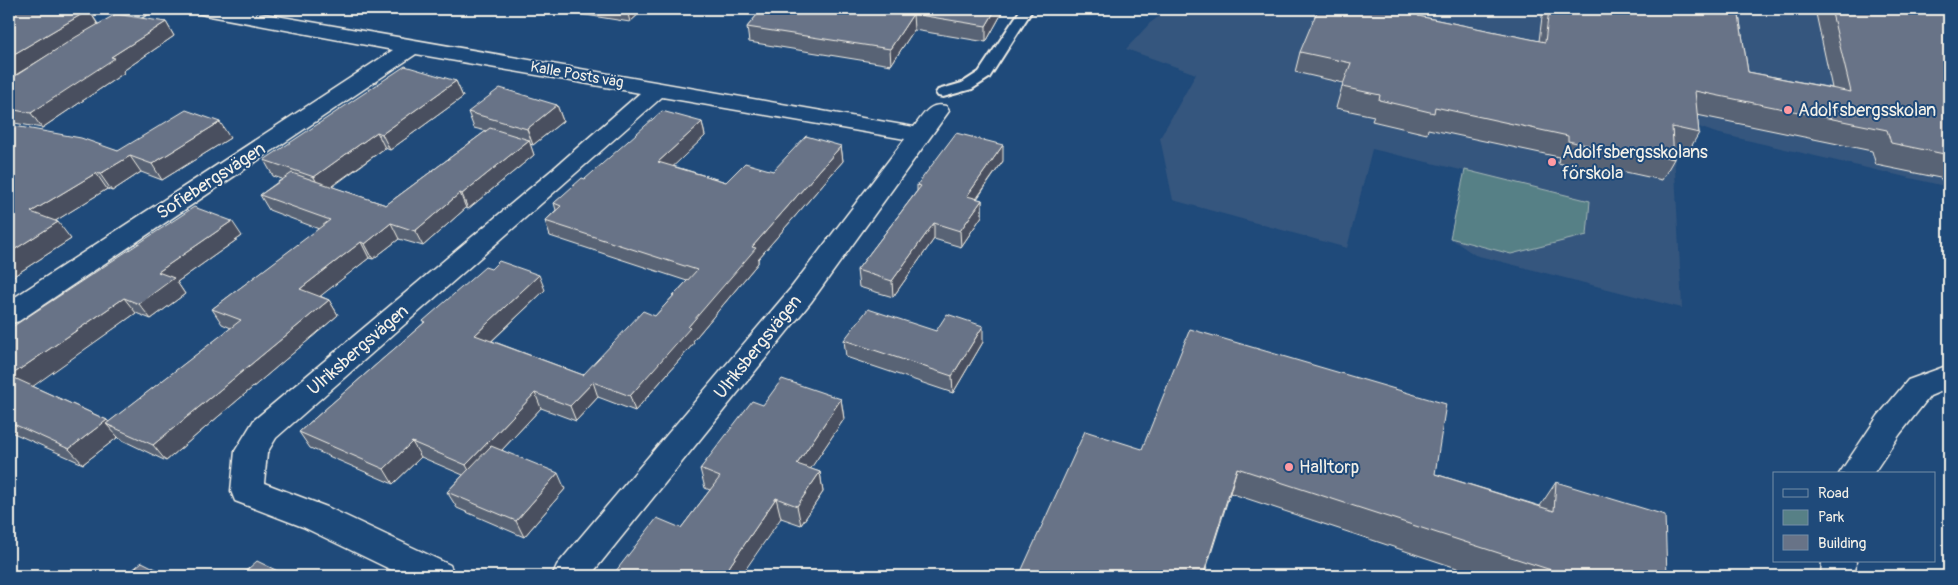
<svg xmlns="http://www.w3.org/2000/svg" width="1958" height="585" font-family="Pangolin,sans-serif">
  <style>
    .built { fill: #35567e }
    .green { fill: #578086; stroke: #a6b8b7 }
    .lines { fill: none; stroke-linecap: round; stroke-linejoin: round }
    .lane-casing { stroke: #f4f1e8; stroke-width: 4 }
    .street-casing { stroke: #f4f1e8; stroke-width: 3 }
    .secondary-casing { stroke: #f4f1e8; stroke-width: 3 }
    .lane { fill: #1f4a7a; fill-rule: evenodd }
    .street { fill: #1f4a7a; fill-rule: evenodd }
    .secondary { fill: #1f4a7a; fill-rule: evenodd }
    .wall { fill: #596374; stroke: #f4f1e8 }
    .shaded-wall { fill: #49505e; stroke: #f4f1e8 }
    .building { fill: #687387; stroke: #f4f1e8 }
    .poi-dot { fill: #ff9aa2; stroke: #1f4a7a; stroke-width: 2 }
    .labels { text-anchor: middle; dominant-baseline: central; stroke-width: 4; stroke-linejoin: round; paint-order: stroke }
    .far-street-label { font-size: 15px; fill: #f4f1e8; stroke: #1f4a7a }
    .poi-label { font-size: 18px; fill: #f4f1e8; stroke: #1f4a7a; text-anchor: start }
    .street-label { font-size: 18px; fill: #f4f1e8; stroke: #1f4a7a }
  </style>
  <rect width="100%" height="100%" fill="#1f4a7a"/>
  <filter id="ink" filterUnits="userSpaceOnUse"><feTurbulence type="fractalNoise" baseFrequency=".02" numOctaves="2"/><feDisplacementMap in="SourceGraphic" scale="10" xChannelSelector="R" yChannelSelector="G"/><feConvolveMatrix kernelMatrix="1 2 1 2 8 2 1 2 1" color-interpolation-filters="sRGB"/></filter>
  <g filter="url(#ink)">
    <path class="built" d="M1169,9h780v178l-233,-54 -31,-11 2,32 -13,-2 8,156 -207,-53 -25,-17 15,-67 -93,-22 -25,99 -174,-48 -13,-62 36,-64 -70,-25 24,-26z"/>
    <path class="green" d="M1465,170l125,31 -3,34 -76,19 -61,-16z"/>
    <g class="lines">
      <g class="lane-casing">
        <path id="lane" d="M1021,9h12l-44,69 -17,11 -29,8 -5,-1 -2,-3 2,-3 24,-7 17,-11z"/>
      </g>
      <g class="street-casing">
        <g id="street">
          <path d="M128,9h24l-3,4 -45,26 -7,2 -7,-2 -3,-4 3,-4z"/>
          <path d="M195,9h42l677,118c10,-13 15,-25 32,-21l3,5 -138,191 -221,274h-38l5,-11 234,-277 114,-149 -243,-42 -386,341 -9,15 -3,30 63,24 123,58 5,11h-51l-101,-49 -68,-26 -4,-10 4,-40 19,-31 299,-251 87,-76 -224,-39 -397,267 -10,3v-23l384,-251 -188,-35 -7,-2z"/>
        </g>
      </g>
      <g class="secondary-casing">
        <g id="secondary">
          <path d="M1949,365v23l-19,8 -30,38 -27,40h-34l39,-58 30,-36z"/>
          <path d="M1822,561h34l-1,15h-34z"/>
        </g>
      </g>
      <use href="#lane" class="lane"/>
      <use href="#street" class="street"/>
      <use href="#secondary" class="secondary"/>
    </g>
    <g class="wall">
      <path d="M9,9l80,1 9,14 68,-2 8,14 -51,35 1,2 -82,55 -33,-6v-42l28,-18 -28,17z"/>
      <path d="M548,9h96l-14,13z"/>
      <path d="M762,9h239v6l-15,27 -72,-12 -23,35 -142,-23 -2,-15z"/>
      <path d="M1543,9h195l10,63 84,16 -17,-79h134v179l-9,-10 -64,-13 -4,-14 -175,-36 2,18 -12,21 -14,-3 1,8 -12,21 -41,-9 -3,5 -60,-13 1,-6 -131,-28 -1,5 -55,-13 2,-5 -38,-8 7,-25 -48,-11 5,-20 118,-36 121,25z"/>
      <path d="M456,81l7,16 -73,53 -5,-2 -53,39 54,18 100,-74 -12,-3 -6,-16 89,-7 6,16 -30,24 -3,-1 4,11 -66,54 -2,-1 -43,38 -24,-7 -26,20 -4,-1 -49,38 9,4 9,15 -172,146 -46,-22 -2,-2 -35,27 -74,-33v-102l233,-93 -65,46 8,12 -34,25 -15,-6 -104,73 75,34 2,2 122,-94 -9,-4 -10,-15 107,-80 -50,-19 -9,-15 22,-16 -9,-3 -9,-16z"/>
      <path d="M702,122l3,14 -32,30 53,16 47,-11 68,-25 2,15 -85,98v4l-65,78 1,2 -59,68 -37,-14 -22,24 -35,-13 -39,42 63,39 -41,48 -67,-29 -10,-16 16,-17 -42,-18 -28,27 -83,-36 -11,-16 125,-109 -1,-2 122,-31 -53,51 91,34 72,-59 32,-35 -137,-45 -5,-15 11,-11 -2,-7 31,-24z"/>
      <path d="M9,125l109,26 112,-13 -68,42 -21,-8 -29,19 -5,-2 -52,32 16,18 -62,40z"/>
      <path d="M1003,161l-26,38 5,1v16l-21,31 -27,-8 -41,58 -34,-10 -2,-17 60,-79v-6z"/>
      <path d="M936,331l47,11 -30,51 -107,-36 -2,-17z"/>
      <path d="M841,399l3,20 -34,50 10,3 3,20 -22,33 -20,-7 -100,10 29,-38 -5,-2 -5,-19 63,-64z"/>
      <path d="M1142,449l293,25 105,32 16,-24 111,94h-186l-251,-83z"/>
    </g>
    <g class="shaded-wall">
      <path d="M634,9h10l-14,13 -2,-8z"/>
      <path d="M996,9h5v6l-15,27v-16z"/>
      <path d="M89,10l9,15 -89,54v-22z"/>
      <path d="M913,14l1,16 -23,35 -1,-16z"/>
      <path d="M166,22l8,14 -51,35 1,2 -82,55 -11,-15 80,-56z"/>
      <path d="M456,81l7,16 -73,53 -8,-16z"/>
      <path d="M557,105l6,16 -30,24 -6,-16z"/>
      <path d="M220,122l10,16 -68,42 -10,-16z"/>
      <path d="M702,122l3,14 -43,41 -4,-15z"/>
      <path d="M377,132l8,16 -63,45 -8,-16z"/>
      <path d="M529,140l5,15 -66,54 -6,-15z"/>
      <path d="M1003,145v16l-36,51v-16z"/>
      <path d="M841,146l2,15 -85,98v4l-65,78 1,2 -59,68 -5,-15 58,-69 64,-80z"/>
      <path d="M130,156l11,16 -29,19 -12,-17z"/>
      <path d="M96,173l11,16 -63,39 -13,-16z"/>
      <path d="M460,193l6,15 -43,38 -8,-15z"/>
      <path d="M982,200v16l-21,31 -1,-16z"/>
      <path d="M232,221l10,15 -65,46 8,12 -34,25 -12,-15 19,-32z"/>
      <path d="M58,222l13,17 -62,40v-26z"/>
      <path d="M391,223l8,16 -26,20 -8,-15z"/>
      <path d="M934,223v16l-41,58 -1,-16z"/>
      <path d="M361,242l8,16 -60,47 -9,-16z"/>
      <path d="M539,275l6,15 -63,60 -7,-15z"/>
      <path d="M124,298l12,15 -111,79 -15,-16z"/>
      <path d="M329,300l9,15 -172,146 -13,-16z"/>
      <path d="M983,326v16l-30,51 -1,-17z"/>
      <path d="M593,382l5,15 -22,24 -6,-15z"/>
      <path d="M535,393l6,15 -67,72 -8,-15z"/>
      <path d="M841,399l3,20 -43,64 -4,-19z"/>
      <path d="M107,420l6,7 -7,-3 12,13 -35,27 -14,-15z"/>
      <path d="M412,442l9,15 -28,27 -9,-15z"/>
      <path d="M1237,468l-7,25 -26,83h-1z"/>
      <path d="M820,472l3,20 -22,33 -4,-19z"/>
      <path d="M558,473l7,16 -41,48 -8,-16z"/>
      <path d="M776,498l5,20 -40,58h-18z"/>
    </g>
    <g class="building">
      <path d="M9,9h72l8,1 -80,47z"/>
      <path d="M595,9h39l-6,5z"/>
      <path d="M762,9h234l-10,17 -73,-12 -23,35 -143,-22z"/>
      <path d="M1318,9h102l-2,7 127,26 4,-33h189l10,63 103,20 -20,-83h118v146l-58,-12 -4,-13 -192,-39 4,42 -27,-6 2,32 -45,-10v5l-61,-13v-5l-133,-29 -1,6 -55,-13 1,-5 -38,-8 9,-24 -51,-11z"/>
      <path d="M116,14l50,8 -55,35 4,1 -84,55 -22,-4v-29l67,-43z"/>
      <path d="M405,66l51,15 -74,53 -5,-2 -63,45 -50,-17z"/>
      <path d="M500,88l57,17 -30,24 -59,-17z"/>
      <path d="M186,110l34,12 -68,42 -22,-8 -30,18 -4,-1 -65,39 27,10 -49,31v-128l72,13 37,13z"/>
      <path d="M662,111l40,11 -44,40 68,20 19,-19 28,8 33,-35 35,10 -89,101 4,1 -68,79 2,1 -60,68 -37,-14 -23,24 -35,-13 -69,72 -54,-23 -28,27 -85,-37 126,-110 -2,-1 62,-54 6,2 8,-8 40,14 -64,60 108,40 60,-64 12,5 42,-46 -152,-49 16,-15 -7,-3 28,-25 3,1z"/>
      <path d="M490,128l39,12 -67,54 -2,-1 -45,38 -24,-8 -26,21 -4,-2 -61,47 29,11 -176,145 -47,-21 135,-104 -29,-11 118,-89 -70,-25 32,-22 94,32z"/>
      <path d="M956,133l47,12 -36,51 15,4 -22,31 -26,-8 -42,58 -35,-11 64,-84 -4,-1z"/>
      <path d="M194,207l38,14 -74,51 16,6 -35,26 -15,-6 -114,78 97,44 -38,29 -60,-27v-93z"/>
      <path d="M868,309l68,22 11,-17 36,12 -31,50 -108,-36z"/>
      <path d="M1190,329l256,75 -11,70 119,37 2,-29 109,33 2,61h-117l1,-6 -314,-102 -34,108h-184l66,-145 57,18z"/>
      <path d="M782,379l59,20 -44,65 23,8 -23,34 -21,-8 -53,78h-111l45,-58 24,10 39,-51 -20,-8 52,-68 11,4z"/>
      <path d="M491,446l67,27 -42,48 -69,-29z"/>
      <path d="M257,561l31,15h-48z"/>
      <path d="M142,562l28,14h-45z"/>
    </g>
  </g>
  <g class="poi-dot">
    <circle cx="1788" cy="110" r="5"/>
    <circle cx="1552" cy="162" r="5"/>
    <circle cx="1289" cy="467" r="5"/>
  </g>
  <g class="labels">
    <g class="far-street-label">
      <text transform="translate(577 75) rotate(10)">Kalle Posts väg</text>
    </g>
    <g class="poi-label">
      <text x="1798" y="110">Adolfsbergsskolan</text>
      <text x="1562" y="152">Adolfsbergsskolans<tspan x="1562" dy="21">förskola</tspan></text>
      <text x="1299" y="467">Halltorp</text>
    </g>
    <g class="street-label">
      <text transform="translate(211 181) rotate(-33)">Sofiebergsvägen</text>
      <text transform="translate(758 347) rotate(-51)">Ulriksbergsvägen</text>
      <text transform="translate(358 350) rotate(-41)">Ulriksbergsvägen</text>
    </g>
  </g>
  <rect width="1958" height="585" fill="none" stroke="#1f4a7a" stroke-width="30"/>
  <rect x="15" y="15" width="1928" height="555" fill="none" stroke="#f4f1e8" stroke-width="2" filter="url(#ink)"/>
  <rect x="1773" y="472" width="162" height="90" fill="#1f4a7a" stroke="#748da6"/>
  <rect x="1783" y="489" width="25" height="8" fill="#1f4a7a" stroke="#748da6"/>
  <text x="1818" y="498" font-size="15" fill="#f4f1e8">Road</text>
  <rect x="1783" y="510" width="25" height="15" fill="#578086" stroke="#748da6"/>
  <text x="1818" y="522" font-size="15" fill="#f4f1e8">Park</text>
  <rect x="1783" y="535" width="25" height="15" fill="#687387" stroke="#748da6"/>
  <text x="1818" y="548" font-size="15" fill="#f4f1e8">Building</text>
</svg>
